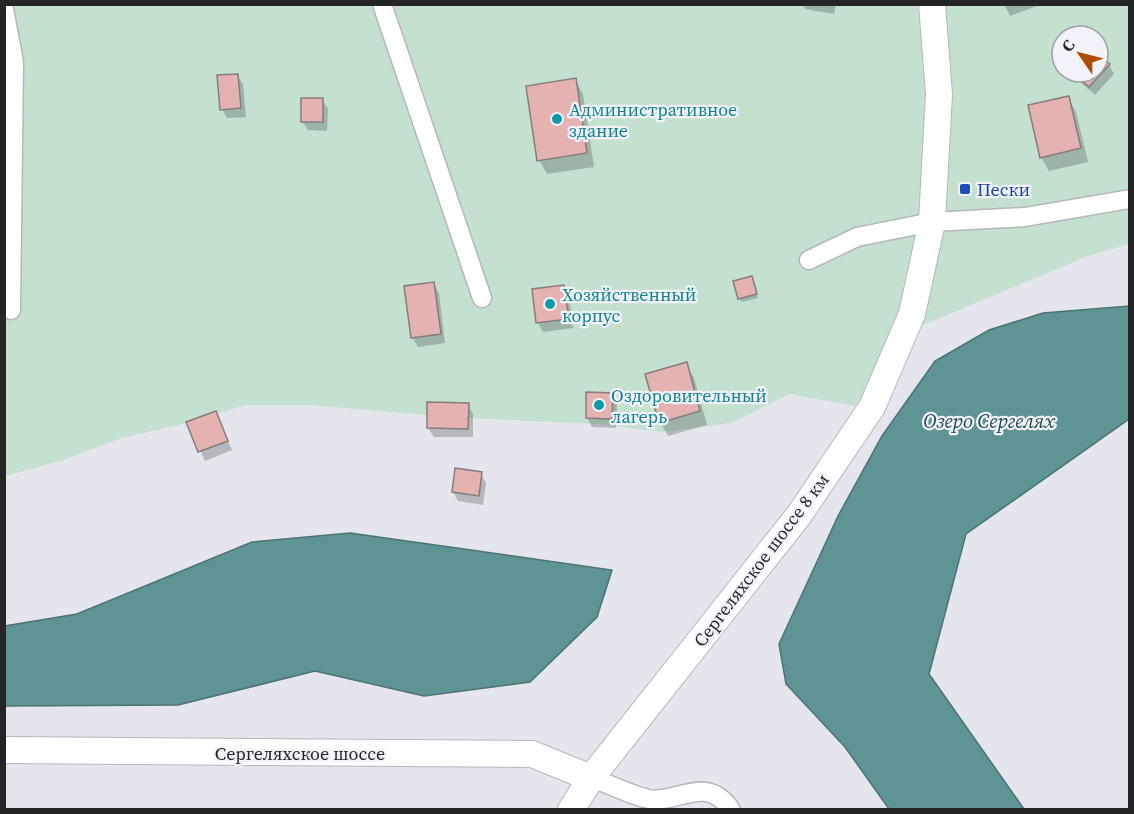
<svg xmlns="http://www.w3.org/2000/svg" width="1134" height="814" font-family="'Source Serif 4',serif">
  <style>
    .green { fill: #c4e0cf; fill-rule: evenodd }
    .water { fill: #5e9493; stroke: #4d7373; stroke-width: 1.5 }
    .shadow { fill: #0003 }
    .building { fill: #e4b3b1; stroke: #857c7b; stroke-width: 1.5 }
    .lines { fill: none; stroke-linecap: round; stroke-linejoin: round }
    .street-casing { stroke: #b5b6be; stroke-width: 21 }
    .secondary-casing { stroke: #b5b6be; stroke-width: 28 }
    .street { stroke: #fff; stroke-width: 18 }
    .secondary { stroke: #fff; stroke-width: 26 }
    .culture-dot { fill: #0f9aa8; stroke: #f1f2fa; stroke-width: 2 }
    .transit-dot { fill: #1a4fb4; stroke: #f1f2fa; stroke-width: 2 }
    .labels { text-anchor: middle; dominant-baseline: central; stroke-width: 4.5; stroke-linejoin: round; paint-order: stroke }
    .culture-label { font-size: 18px; fill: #0d838f; stroke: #f1f2fa; text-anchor: start }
    .transit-label { font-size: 18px; fill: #164399; stroke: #f1f2fa; text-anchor: start }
    .street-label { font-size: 18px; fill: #252528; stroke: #f1f2fa }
    .water-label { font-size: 20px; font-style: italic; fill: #1c4d4d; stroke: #f1f2fa }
  </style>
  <rect width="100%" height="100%" fill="#e4e5ed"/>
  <path class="green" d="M5,5h1124v239l-41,12 -187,78 -39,73 -73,-13 -58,29 -69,9 -64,-8 -146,-7 -143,-12h-63l-64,19 -60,14 -59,22 -58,16zM1062,36h36v36h-36z"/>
  <g class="water">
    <path d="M1129,306v113l-163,115 -37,140 95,135h-135l-44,-62 -59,-63 -7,-40 59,-128 44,-80 53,-75 54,-31 54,-17z"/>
    <path d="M350,533l262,37 -15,47 -67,65 -106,14 -109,-25 -137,34 -173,1v-80l72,-12 175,-72z"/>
  </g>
  <g class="shadow">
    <path d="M803,4h33l-2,10 -29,-5z"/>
    <path d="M1004,4h32l1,2 -27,10z"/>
    <path d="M1098,55l11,10 5,9 -19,21 -15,-13 -5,-9 23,-1z"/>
    <path d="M237,75l6,9 3,33 -19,1 -5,-9z"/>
    <path d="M575,80l8,14 11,73 -47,7 -8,-14z"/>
    <path d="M1068,98l8,14 12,50 -39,9 -8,-14z"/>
    <path d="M322,100l6,9 -1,22 -19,-1 -6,-9z"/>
    <path d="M753,282l5,16 -16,4 -3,-4z"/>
    <path d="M434,284l5,9 6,50 -27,4 -6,-10z"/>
    <path d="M563,286l6,10 4,32 -30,4 -5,-9z"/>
    <path d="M686,364l8,14 13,47 -39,11 -8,-14z"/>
    <path d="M612,394l5,9 -1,25 -24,-1 -5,-9z"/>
    <path d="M468,405l5,9v23h-39l-6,-9z"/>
    <path d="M215,412l17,38 -27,11 -17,-38z"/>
    <path d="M481,474l5,9 -3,22 -25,-4 -5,-9z"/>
  </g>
  <g class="building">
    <path d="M1098,53l12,11 -21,23 -16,-14 25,-1z"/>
    <path d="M238,74l3,34 -21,2 -3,-35z"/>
    <path d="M576,78l11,75 -50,8 -11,-75z"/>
    <path d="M1069,96l12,52 -41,10 -12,-53z"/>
    <rect x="301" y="98" width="22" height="24"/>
    <path d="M752,276l5,18 -19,5 -5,-18z"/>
    <path d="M434,282l7,52 -30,4 -7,-52z"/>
    <path d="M564,285l5,34 -33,4 -4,-34z"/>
    <path d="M687,362l13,49 -41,12 -14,-49z"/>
    <path d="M586,392l27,1 -1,26 -26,-1z"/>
    <path d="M427,402l42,1 -1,26 -41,-1z"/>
    <path d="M216,411l12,30 -30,11 -12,-30z"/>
    <path d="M455,468l27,4 -3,24 -27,-4z"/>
  </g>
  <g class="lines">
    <g class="street-casing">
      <g id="street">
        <path d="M382,4l100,294"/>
        <path d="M4,9l10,53 -3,248"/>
        <path d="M809,260l48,-23 75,-15 93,-5 105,-18"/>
        <path d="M591,778c19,6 39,17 58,21 29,5 57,-26 82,11"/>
      </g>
    </g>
    <g class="secondary-casing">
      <g id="secondary">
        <path d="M4,750l528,4 59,24"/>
        <path d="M571,810l20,-32 208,-263 73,-108 40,-93 20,-92 7,-128 -7,-90"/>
      </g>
    </g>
    <use href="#street" class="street"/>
    <use href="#secondary" class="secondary"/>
  </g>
  <g class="culture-dot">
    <circle cx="557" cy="119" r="6"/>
    <circle cx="550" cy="304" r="6"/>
    <circle cx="599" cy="405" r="6"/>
  </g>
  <rect class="transit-dot" x="959" y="183" width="12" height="12" rx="3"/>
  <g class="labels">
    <g class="culture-label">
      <text x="569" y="109">Административное<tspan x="569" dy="21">здание</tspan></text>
      <text x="562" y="294">Хозяйственный<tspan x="562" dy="21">корпус</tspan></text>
      <text x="611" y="395">Оздоровительный<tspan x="611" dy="21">лагерь</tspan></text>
    </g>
    <g class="transit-label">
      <text x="977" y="189">Пески</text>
    </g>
    <g class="street-label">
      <text transform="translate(761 560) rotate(-53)">Сергеляхское шоссе 8 км</text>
      <text x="300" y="753">Сергеляхское шоссе</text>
    </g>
    <g class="water-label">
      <text x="989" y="421">Озеро Сергелях</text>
    </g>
  </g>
  <rect width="1134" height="814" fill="none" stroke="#252528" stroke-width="12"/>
  <g transform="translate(1080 54) rotate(305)"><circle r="28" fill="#f1f2fa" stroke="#9fa0a6" stroke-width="1.5"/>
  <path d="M0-4.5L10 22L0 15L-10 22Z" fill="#ad4d00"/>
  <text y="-9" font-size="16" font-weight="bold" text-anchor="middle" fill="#252528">С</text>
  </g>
</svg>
